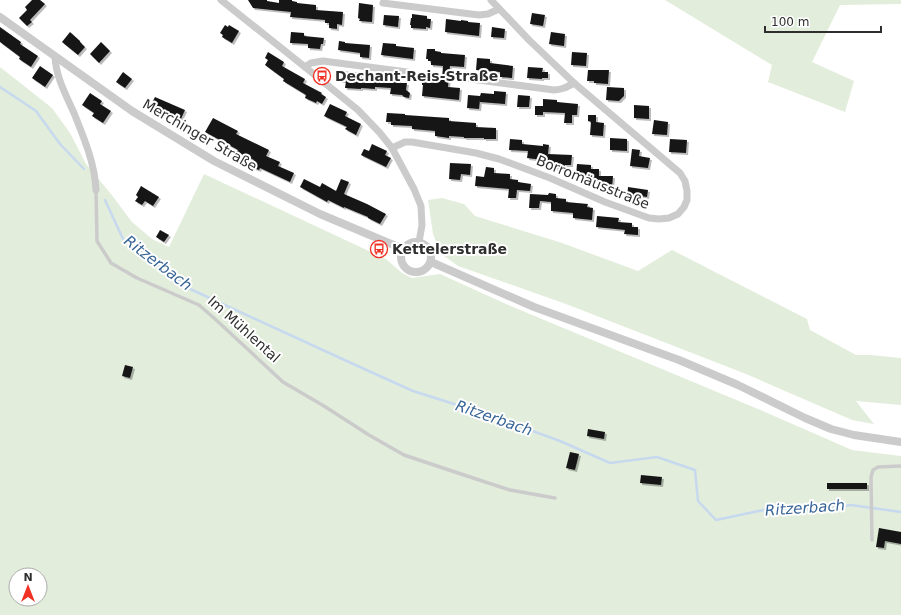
<svg xmlns="http://www.w3.org/2000/svg" width="901" height="615" font-family="'DejaVu Sans',sans-serif">
  <style>
    .green { fill: #e2eddb; fill-rule: evenodd }
    .lines { fill: none; stroke-linecap: round; stroke-linejoin: round }
    .stream { stroke: #c6d9ee; stroke-width: 2.5 }
    .building { fill: #151515; filter: url(#shadow) }
    .service { stroke: #cbcbcb; stroke-width: 3.5 }
    .minor { stroke: #cbcbcb; stroke-width: 7 }
    .tertiary { stroke: #cbcbcb; stroke-width: 8 }
    .labels { text-anchor: middle; dominant-baseline: central; stroke-width: 4; stroke-linejoin: round; paint-order: stroke }
    .poi-label { font-size: 14px; font-weight: bold; fill: #2e2e2e; stroke: #fff; text-anchor: start }
    .street-label { font-size: 14px; fill: #2e2e2e; stroke: #fff }
    .water-label { font-size: 15px; font-style: italic; fill: #376496; stroke: #fff }
  </style>
  <defs>
    <filter id="shadow"><feDropShadow dx="2" dy="2" stdDeviation="0" flood-color="#0004"/></filter>
  </defs>
  <rect width="100%" height="100%" fill="#fff"/>
  <g class="green">
    <path d="M665,0h236v4l-61,1 -28,57 42,19 -9,31 -77,-30 4,-17z"/>
    <path d="M0,67l52,41 18,25 16,31 25,30 21,28 20,17 17,8 35,-73 182,85 16,14 10,5 28,-4 73,33 252,105 87,38 49,6v159h-901zM16,575h24v24h-24z"/>
    <path d="M442,198l22,6 11,12 87,27 76,28 34,-21 135,69 3,11 46,25h14l31,3v47l-45,-4 18,23 -22,-4 -106,-46 -180,-70 -108,-38 -18,-13 -7,-19 -5,-34z"/>
  </g>
  <g class="lines">
    <g class="stream">
      <path d="M0,87l36,24 24,33 24,25"/>
      <path d="M105,200l18,39 65,49 163,75 62,28 76,24 71,26 50,22 47,-6 38,13 3,31 18,19 57,-12 47,2 31,-5 50,7"/>
    </g>
  </g>
  <g class="building">
    <path d="M32,0h8l5,4 -15,16 2,2 -5,4 -8,-8 8,-8 -2,-3z"/>
    <path d="M248,0h19v1l12,2v-3h13v1l5,1v1l19,2v5l27,2 -1,13 -5,-1v5l-8,-1v-5h-4v-3l-35,-3 1,-5 -38,-4z"/>
    <path d="M359,3l14,2 -1,17 -13,-1 1,-2 -2,-1z"/>
    <path d="M532,13l13,2 -2,11 -13,-2z"/>
    <path d="M412,14l15,2v3h4l-1,9 -4,-1v2l-15,-1v-3h-1l1,-7h1z"/>
    <path d="M384,15l15,1 -1,11 -15,-2z"/>
    <path d="M446,19l15,2v-1l7,1v1l12,1 -1,13 -34,-4z"/>
    <path d="M225,25l3,2 1,-2 10,6 -7,12 -10,-6 1,-2 -3,-2z"/>
    <path d="M0,27l21,15 -1,2 18,12 -7,11 -12,-8 1,-2 -20,-15z"/>
    <path d="M492,27l13,2 -1,9 -13,-1z"/>
    <path d="M70,32l10,9v1l5,5 -7,8 -16,-13z"/>
    <path d="M291,32l13,1v3l20,2 -1,6h-2l-1,5 -12,-1v-4l-18,-1z"/>
    <path d="M551,32l14,2 -1,12 -15,-2z"/>
    <path d="M339,41l6,1v1l25,2 -1,13 -9,-1v-4l-22,-3z"/>
    <path d="M101,42l9,9 -11,12 -9,-9z"/>
    <path d="M383,43l13,1v2l18,2 -1,11 -32,-4z"/>
    <path d="M427,49h8v2l6,1v1l24,2 -1,12 -14,-1 -2,21 12,1 -1,12 -37,-4 1,-11h-1v-6l18,2v-2h2l1,-13 -12,-1v-4h-3v-2h-2z"/>
    <path d="M268,52l16,10 -2,4 23,13 -2,4 19,10 -1,1 5,3 -4,7 -5,-3 -1,2 -11,-5 1,-3 -23,-14 1,-2 -19,-14 3,-5 -3,-2z"/>
    <path d="M572,52l15,1 -1,13 -15,-1z"/>
    <path d="M477,58l13,1v4l23,3 -1,12 -12,-1v-5l-24,-2z"/>
    <path d="M40,66l13,9 -8,12 -13,-9z"/>
    <path d="M528,67l15,1 -1,4h6v6h-6v1l-15,-1z"/>
    <path d="M588,70h21l-1,14 -14,-1v-2h-7z"/>
    <path d="M340,71l45,5v4l16,1v2h6l-1,7 4,3 -1,5 -5,-1 -2,-2 -12,-1 1,-6 -16,-1v2l-14,-1v1l-16,-1 1,-7h-7z"/>
    <path d="M123,72l9,7 -7,9 -9,-6z"/>
    <path d="M607,87l17,1v8l-5,5 -13,-1z"/>
    <path d="M494,91l12,1 -1,12 -25,-2v-2l-1,9 -12,-1 1,-13 12,1 1,-3 13,1z"/>
    <path d="M90,93l12,8 -2,3 11,7 -8,12 -11,-7 2,-3 -12,-8z"/>
    <path d="M518,95l12,1 -1,11h-12z"/>
    <path d="M155,97l30,13 -5,11 -30,-14z"/>
    <path d="M543,99l14,1v2l21,2 -1,11h-5v8h-8l1,-10 -22,-1v3h-8v-9h8z"/>
    <path d="M330,104l17,8 -2,4 16,8 -5,11 -11,-6 2,-2 -23,-11z"/>
    <path d="M634,105l15,1v13l-15,-1z"/>
    <path d="M387,113l18,1v1l44,3v3l27,2v4l20,1v11h-12v-1h-20v-1l-15,-1v2l-14,-2v-5l-23,-2v-3l-21,-1v-3h-5z"/>
    <path d="M588,115h8v7l8,1 -1,13 -13,-1 1,-13 -3,-1z"/>
    <path d="M213,118l25,13 -2,3 33,16 -3,6 14,6 -2,4 16,7 -4,9 -30,-14 -1,2 -8,-3 3,-7 -17,-8 1,-2 -33,-18z"/>
    <path d="M654,120l14,2 -1,13 -15,-1z"/>
    <path d="M610,138l17,1v12l-17,-1z"/>
    <path d="M510,139l12,1v4l21,2v-2l6,1 -1,9 24,1 -1,10h-6v4h-15v-8l-23,-3 1,-7 -19,-1z"/>
    <path d="M670,139l17,1 -1,13 -17,-1z"/>
    <path d="M372,144l15,7 -2,4 6,3 -5,9 -25,-12 3,-6 5,2z"/>
    <path d="M632,149l8,1 -1,6 11,2 -2,10 -18,-2z"/>
    <path d="M450,163l21,1 -1,11 -9,-1 -1,6 -11,-1z"/>
    <path d="M577,164l14,1v4h8v7h14l-1,12 -13,-1v-4h-5v-3h-4v-3l-14,-1z"/>
    <path d="M486,167l8,1v5l16,1v5l8,1v2l13,2 -1,7 -13,-1 -1,8h-8l1,-9 -34,-3 1,-10 8,1z"/>
    <path d="M304,179l16,8 2,-4 14,8 5,-12 8,3 -5,12 23,10 19,10 -6,10 -12,-6v-1l-24,-10v1l-16,-8 -1,2 -27,-15z"/>
    <path d="M141,186l18,11 -6,9 -8,-5 -3,4 -7,-4 3,-4 -2,-2z"/>
    <path d="M628,187l20,3 -1,7 -7,-1v5l-13,-2z"/>
    <path d="M549,193l7,1v4l10,1v3l22,2 -1,3 6,1 -1,12 -19,-2v-5l-22,-2v-9l-11,-1 -1,7h-10l1,-14 18,1z"/>
    <path d="M597,216l22,2 -1,4 14,1v4h6v8l-14,-1 1,-4 -29,-3z"/>
    <path d="M160,230l9,5 -5,7 -8,-5z"/>
    <path d="M125,365l8,2 -3,11 -8,-2z"/>
    <path d="M588,429l17,3 -1,7 -17,-3z"/>
    <path d="M570,452l9,2 -4,16 -9,-2z"/>
    <path d="M641,475l21,2 -1,8 -21,-2z"/>
    <rect x="827" y="483" width="40" height="6"/>
    <path d="M879,528l22,4v12l-16,-3 -1,7 -8,-1z"/>
  </g>
  <g class="lines">
    <g class="service">
      <path d="M96,190l1,51 14,22 26,15 62,27 15,13 69,64 41,24 45,29 35,20 57,19 49,16 45,8"/>
      <path d="M872,540l-1,-63 2,-7 5,-3 23,-1"/>
    </g>
    <g class="minor">
      <path d="M221,0l84,67 53,43 22,23 12,15 22,41 7,17 1,19 -3,17"/>
      <path d="M383,3l96,12 9,-1 11,-5"/>
      <path d="M55,57c1,20 11,38 19,56 10,25 21,51 22,77"/>
      <path d="M305,67l6,-4 12,-2 84,11"/>
      <path d="M471,79l83,11c8,0 13,-3 20,-7"/>
      <path d="M392,148l13,-6h7l64,11 23,6 51,19 55,24 44,16 10,1 10,-1 9,-4 6,-7 3,-7v-9l-2,-10 -5,-8 -106,-90 -45,-43 -38,-40"/>
    </g>
    <g class="tertiary">
      <path d="M0,17l132,94 82,50 106,53 83,35"/>
      <circle cx="416" cy="257" r="15"/>
      <path d="M431,262l103,45 145,53 59,25 67,33 26,11 23,6 47,7"/>
    </g>
  </g>
  <defs>
    <g id="bus-ring" transform="scale(0.9)"><circle r="9.5" fill="#fff" stroke="#f03225" stroke-width="1.5"/><path d="M-5-6H5V4H4V6H2V4H-2V6H-4V4H-5ZM-3.5-4V0h7V-4ZM-3.5 1.2v1.5H-2V1.2ZM2 1.2v1.5H3.5V1.2Z" fill="#f03225"/></g>
  </defs>
  <g fill-rule="evenodd">
    <use href="#bus-ring" x="322" y="76"/>
    <use href="#bus-ring" x="379" y="249"/>
  </g>
  <g class="labels">
    <g class="poi-label">
      <text x="335" y="76">Dechant-Reis-Straße</text>
      <text x="392" y="249">Kettelerstraße</text>
    </g>
    <g class="street-label">
      <text transform="translate(200 135) rotate(30)">Merchinger Straße</text>
      <text transform="translate(593 182) rotate(22)">Borromäusstraße</text>
      <text transform="translate(244 329) rotate(42)">Im Mühlental</text>
    </g>
    <g class="water-label">
      <text transform="translate(158 263) rotate(37)">Ritzerbach</text>
      <text transform="translate(494 418) rotate(19)">Ritzerbach</text>
      <text transform="translate(805 508) rotate(-4)">Ritzerbach</text>
    </g>
  </g>
  <g transform="translate(28 587)"><circle r="19" fill="#ffffff" stroke="#ababab"/>
  <path d="M0-3L7 15L0 10L-7 15Z" fill="#f03225"/>
  <text y="-6" font-size="11" font-weight="bold" text-anchor="middle" fill="#2e2e2e">N</text>
  </g>
  <path d="M765 26v6h116v-6" fill="none" stroke="#2e2e2e" stroke-width="2"/>
  <text x="771" y="26" font-size="12" fill="#2e2e2e" stroke="#ffffff" stroke-width="3" paint-order="stroke">100 m</text>
</svg>
